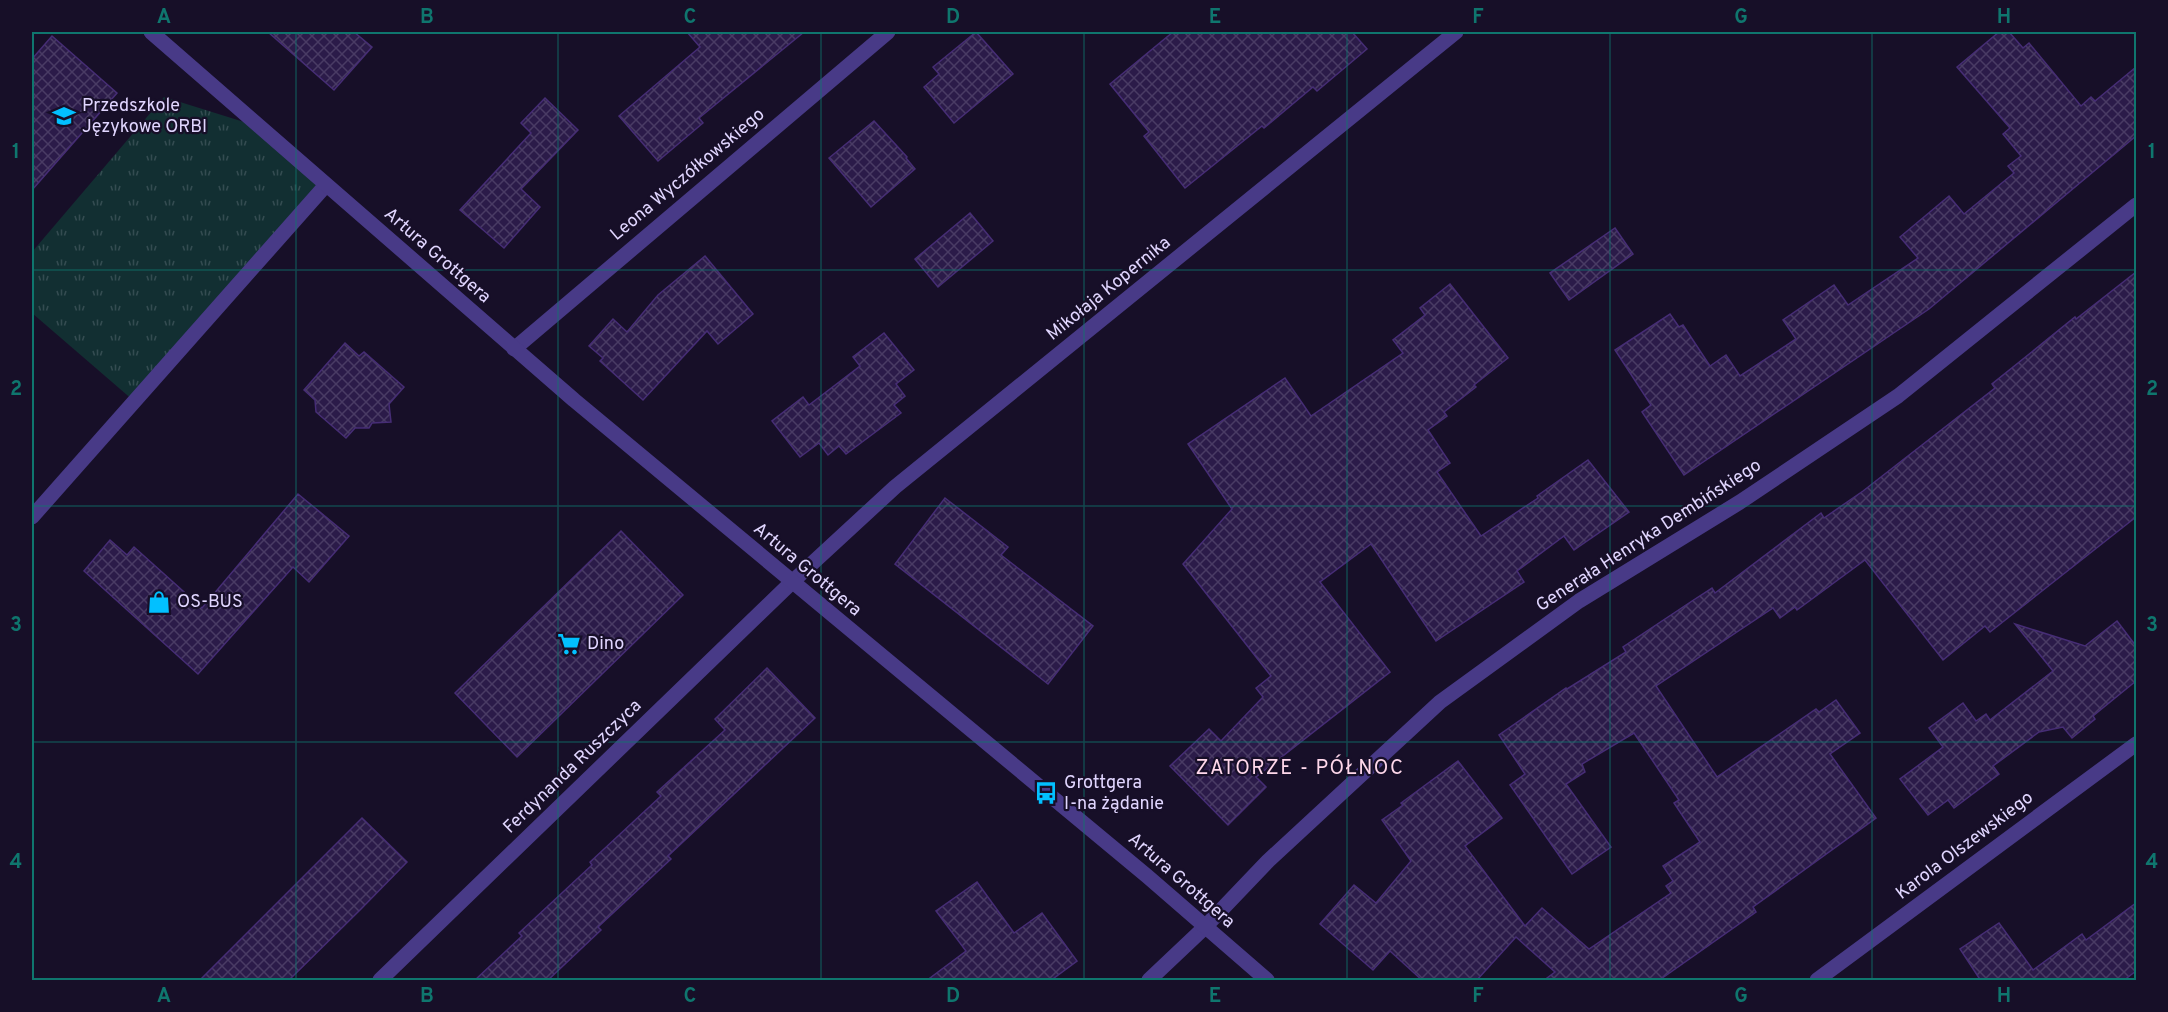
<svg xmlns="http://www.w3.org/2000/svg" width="2168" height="1012" font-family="Overpass,sans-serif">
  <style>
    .grass { fill: url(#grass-tufts) }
    .building { fill: url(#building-cross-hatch); stroke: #462d75; stroke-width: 1.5 }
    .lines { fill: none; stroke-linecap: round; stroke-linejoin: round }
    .minor { stroke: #483a87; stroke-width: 15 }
    .tertiary { stroke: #483a87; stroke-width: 15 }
    .grid { fill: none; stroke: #0f766e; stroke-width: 1.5; stroke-opacity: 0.55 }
    .labels { text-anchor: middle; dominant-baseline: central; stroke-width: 4.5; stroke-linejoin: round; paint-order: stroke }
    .poi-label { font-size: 18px; fill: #e1d6ff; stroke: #170f28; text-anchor: start }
    .street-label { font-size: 18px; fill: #e1d6ff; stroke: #170f28 }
    .neighbourhood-label { font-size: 20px; letter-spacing: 1.5px; fill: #ffd8eb; stroke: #170f28 }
    .neatline { fill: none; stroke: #0f766e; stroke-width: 2 }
    .grid-label { font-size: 20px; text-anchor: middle; font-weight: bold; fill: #0f766e }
  </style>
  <defs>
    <pattern id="grass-tufts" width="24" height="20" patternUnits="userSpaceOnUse" patternTransform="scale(1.5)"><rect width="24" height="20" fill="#122f32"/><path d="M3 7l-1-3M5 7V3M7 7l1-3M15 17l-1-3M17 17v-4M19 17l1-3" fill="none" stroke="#344c51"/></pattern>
    <pattern id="building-cross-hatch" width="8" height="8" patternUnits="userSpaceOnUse" patternTransform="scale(1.5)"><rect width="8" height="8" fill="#2b1b49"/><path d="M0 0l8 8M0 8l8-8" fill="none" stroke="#493b64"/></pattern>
  </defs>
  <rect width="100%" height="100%" fill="#170f28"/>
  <path class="grass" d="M164,97l93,29 69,59 -192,216 -102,-88v-61z"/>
  <g class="building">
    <path d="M268,32h86l18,15 -38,43z"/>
    <path d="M687,32h117l-105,86 4,5 -45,38 -39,-45 81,-69z"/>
    <path d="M976,32l37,42 -59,49 -30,-36 15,-13 -6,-7z"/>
    <path d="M1173,32h179l15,17 -50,42 -4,-4 -49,41 -2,-2 -77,62 -41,-52 5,-4 -39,-48z"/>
    <path d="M1999,32h10l14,16 6,-5 52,63 10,-9 4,4 41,-34v69l-207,173 -245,166 -42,-63 9,-7 -36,-55 55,-36 9,13 4,-2 27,41 16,-11 14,21 56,-37 -13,-19 51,-35 14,20 70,-47 -18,-21 49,-41 15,18 50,-41 -6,-7 13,-10 -18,-22 7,-6 -53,-61z"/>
    <path d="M52,36l65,57 -85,97v-131z"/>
    <path d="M545,98l33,32 -57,59 19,18 -36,41 -44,-38 71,-77 -10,-10z"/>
    <path d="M874,121l33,36 -1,1 9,11 -44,38 -42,-49z"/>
    <path d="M970,213l23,28 -55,46 -23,-28z"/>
    <path d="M1615,228l18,26 -64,46 -19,-27z"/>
    <path d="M705,256l48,58 -35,30 -11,-13 -64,69 -43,-39 3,-3 -14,-12 24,-27 14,13 31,-37z"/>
    <path d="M2136,272v245l-146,115 -5,-6 -42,34 -78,-100 -68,50 -2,-3 -15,11 -7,-10 -117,78 61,91 99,-68 3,3 17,-12 24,33 -30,21 46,64 -123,89 3,5 -98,69h-115l12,-9 -39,-35 -40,44h-53l-33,-30 -17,19 -53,-46 34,-39 22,18 35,-42 -29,-41 21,-15 -2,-2 57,-42 44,57 -37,28 60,80 17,-18 47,41 82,-56 -5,-7 7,-5 -10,-15 37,-24 -26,-39 5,-3 -45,-67 -52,31 3,8 -19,12 45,63 -39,27 -62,-89 15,-11 -26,-39 67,-47 1,1 59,-37 -3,-5 69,-46 20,-13 3,5 106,-80 3,5 39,-27 132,-103 -3,-4 83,-67 1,2z"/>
    <path d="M1450,284l58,74 -34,27 2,2 -32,25 3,4 -19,14 22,33 -13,9 44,64 57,-38 -1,-2 51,-36 41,52 -55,38 -10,-14 -47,35 7,11 -88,59 -65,-97 -51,38 70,90 -134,105 10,10 -38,38 -58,-59 39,-37 12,12 42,-44 -7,-9 15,-12 -88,-112 49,-55 -44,-65 97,-66 26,38 92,-63 -10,-13 32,-25 -5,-7z"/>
    <path d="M884,333l30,37 -18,14 9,12 -11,9 7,8 -55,41 -7,-8 -11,9 -9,-12 -19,14 -28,-36 31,-24 6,8 51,-39 -7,-9z"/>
    <path d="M345,343l14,13 5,-4 40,35 -15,17 2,18 -19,1 -3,5h-14l-9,10 -30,-26 -1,-12 -11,-10z"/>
    <path d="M298,494l51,42 -40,46 -16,-15 -95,107 -114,-103 26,-31 17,15 7,-8 68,61z"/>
    <path d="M945,498l63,49 -7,8 92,71 -45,58 -153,-120z"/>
    <path d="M621,531l62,64 -166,162 -62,-64z"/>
    <path d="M2117,621l19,25v35l-43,35 2,3 -23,19 -9,-11 -24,5 -46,34 6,8 -45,34 -6,-8 -20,15 -28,-36 43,-32 -14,-19 34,-25 13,18 10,-7 4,6 63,-49 -38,-47 70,22z"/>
    <path d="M767,668l48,50 -147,138 3,3 -73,68 3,3 -54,51h-73l48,-45 -3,-3 73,-68 -2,-3 71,-66 -4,-4 68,-62 -10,-11z"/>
    <path d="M362,818l45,44 -46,47 -73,72h-89z"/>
    <path d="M977,882l37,51 28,-20 35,48 -27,20h-124l40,-30 -30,-40z"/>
    <path d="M2136,903v68l-13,10h-142l-21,-32 39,-26 34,47 49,-36 4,6z"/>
  </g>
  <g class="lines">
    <g class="minor">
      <path d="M514,349l374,-317"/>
      <path d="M32,517l294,-332"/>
      <path d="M380,980l412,-398 103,-95 561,-455"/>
      <path d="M1149,980l55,-52 64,-67 172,-159 139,-101 161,-99 158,-106 238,-191"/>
      <path d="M1817,980l319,-236"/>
    </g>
    <path class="tertiary" d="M151,32l423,368 573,476 120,104"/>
  </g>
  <path class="grid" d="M296,32v948M558,32v948M821,32v948M1084,32v948M1347,32v948M1610,32v948M1872,32v948M32,270h2104M32,506h2104M32,742h2104"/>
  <defs>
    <g id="school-bare" transform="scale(1.8)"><path d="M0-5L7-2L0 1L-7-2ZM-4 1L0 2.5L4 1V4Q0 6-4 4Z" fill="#02c0ff" stroke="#170f28" stroke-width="2.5" paint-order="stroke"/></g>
    <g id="shop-bare" transform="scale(1.8)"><path d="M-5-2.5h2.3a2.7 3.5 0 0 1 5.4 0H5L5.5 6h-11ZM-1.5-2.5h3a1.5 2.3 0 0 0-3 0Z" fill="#02c0ff" stroke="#170f28" stroke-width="2.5" paint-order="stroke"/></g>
    <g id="supermarket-bare" transform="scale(1.8)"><path d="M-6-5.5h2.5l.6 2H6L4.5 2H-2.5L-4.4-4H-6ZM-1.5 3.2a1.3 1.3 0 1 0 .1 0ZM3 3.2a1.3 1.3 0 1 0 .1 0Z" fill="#02c0ff" stroke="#170f28" stroke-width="2.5" paint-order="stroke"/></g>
    <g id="bus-bare" transform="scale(1.8)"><path d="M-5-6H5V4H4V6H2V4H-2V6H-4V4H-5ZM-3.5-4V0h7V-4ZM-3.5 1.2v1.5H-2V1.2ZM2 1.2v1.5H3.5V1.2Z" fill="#02c0ff" stroke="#170f28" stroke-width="2.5" paint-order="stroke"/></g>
  </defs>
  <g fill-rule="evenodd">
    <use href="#school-bare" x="64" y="116"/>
    <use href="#shop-bare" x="159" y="602"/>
    <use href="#supermarket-bare" x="569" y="644"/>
    <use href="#bus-bare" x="1046" y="793"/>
  </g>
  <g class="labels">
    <g class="poi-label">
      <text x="82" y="106">Przedszkole<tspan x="82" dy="21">Językowe ORBI</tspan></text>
      <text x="177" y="602">OS-BUS</text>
      <text x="587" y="644">Dino</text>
      <text x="1064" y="783">Grottgera<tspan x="1064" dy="21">I-na żądanie</tspan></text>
    </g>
    <g class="street-label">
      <text transform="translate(688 175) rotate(-40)">Leona Wyczółkowskiego</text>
      <text transform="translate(437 256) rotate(41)">Artura Grottgera</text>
      <text transform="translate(1109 289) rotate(-39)">Mikołaja Kopernika</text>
      <text transform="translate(1649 536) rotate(-33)">Generała Henryka Dembińskiego</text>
      <text transform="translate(807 570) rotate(40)">Artura Grottgera</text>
      <text transform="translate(573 767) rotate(-44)">Ferdynanda Ruszczyca</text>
      <text transform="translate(1965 846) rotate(-37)">Karola Olszewskiego</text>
      <text transform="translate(1181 881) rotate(41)">Artura Grottgera</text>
    </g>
    <g class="neighbourhood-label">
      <text x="1300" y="769">ZATORZE - PÓŁNOC</text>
    </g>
  </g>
  <rect width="2168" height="1012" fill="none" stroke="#170f28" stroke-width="66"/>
  <rect x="33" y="33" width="2102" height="946" class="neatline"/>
  <g class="grid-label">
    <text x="164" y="23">A</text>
    <text x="427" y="23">B</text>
    <text x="690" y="23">C</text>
    <text x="953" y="23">D</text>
    <text x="1215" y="23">E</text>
    <text x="1478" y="23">F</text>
    <text x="1741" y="23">G</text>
    <text x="2004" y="23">H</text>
    <text x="16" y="158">1</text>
    <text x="2152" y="158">1</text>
    <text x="16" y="395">2</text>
    <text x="2152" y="395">2</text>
    <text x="16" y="631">3</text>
    <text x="2152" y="631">3</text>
    <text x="16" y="868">4</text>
    <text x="2152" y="868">4</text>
    <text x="164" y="1002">A</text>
    <text x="427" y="1002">B</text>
    <text x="690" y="1002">C</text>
    <text x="953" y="1002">D</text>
    <text x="1215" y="1002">E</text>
    <text x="1478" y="1002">F</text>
    <text x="1741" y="1002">G</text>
    <text x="2004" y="1002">H</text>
  </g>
</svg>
